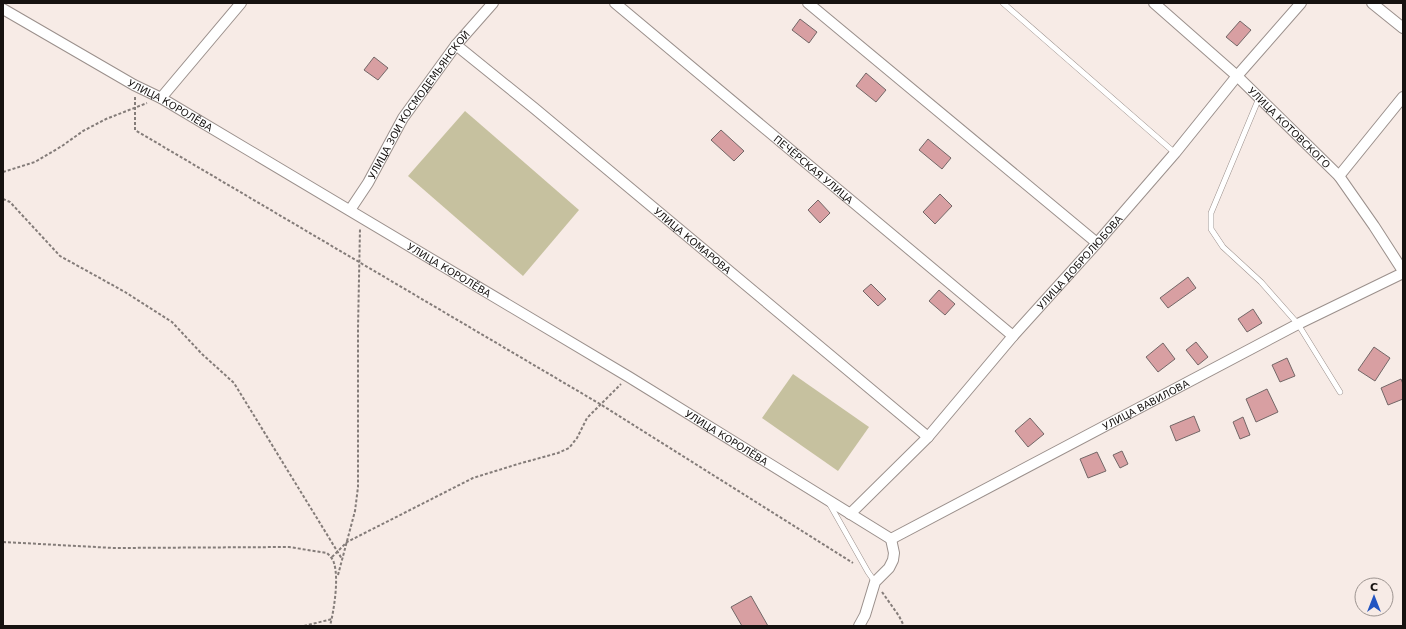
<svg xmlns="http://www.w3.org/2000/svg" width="1406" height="629" font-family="'DejaVu Sans',sans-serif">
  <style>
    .green { fill: #c6c19f }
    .building { fill: #d89fa2; stroke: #736767 }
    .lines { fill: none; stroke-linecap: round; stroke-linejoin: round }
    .lane-casing { stroke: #9b908c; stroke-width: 6 }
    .street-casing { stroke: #9b908c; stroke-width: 12 }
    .path { stroke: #847c79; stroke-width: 2; stroke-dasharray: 3 2; stroke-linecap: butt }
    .lane { stroke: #fff; stroke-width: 5 }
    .street { stroke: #fff; stroke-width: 10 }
    .labels { text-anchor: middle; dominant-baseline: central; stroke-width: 3.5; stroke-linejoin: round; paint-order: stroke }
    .street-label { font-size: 10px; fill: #161210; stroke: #f7ebe6 }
  </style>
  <rect width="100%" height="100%" fill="#f7ebe6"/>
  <g class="green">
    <path d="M465,111l114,99 -56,66 -115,-100z"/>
    <path d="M793,374l76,53 -31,44 -76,-53z"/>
  </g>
  <g class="building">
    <path d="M800,19l17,13 -8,11 -17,-13z"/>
    <path d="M1240,21l11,9 -14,16 -11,-9z"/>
    <path d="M374,57l14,11 -10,12 -14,-10z"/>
    <path d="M866,73l20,17 -10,12 -20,-16z"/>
    <path d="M721,130l23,21 -10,10 -23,-21z"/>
    <path d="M928,139l23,19 -9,11 -23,-19z"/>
    <path d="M940,194l12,12 -17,18 -12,-12z"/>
    <path d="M818,200l12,13 -10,10 -12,-13z"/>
    <path d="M1188,277l8,11 -28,20 -8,-10z"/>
    <path d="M871,284l15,15 -8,7 -15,-15z"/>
    <path d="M939,290l16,14 -10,11 -16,-14z"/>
    <path d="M1253,309l9,14 -15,9 -9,-13z"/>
    <path d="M1196,342l12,15 -10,8 -12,-15z"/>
    <path d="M1163,343l12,16 -17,13 -12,-15z"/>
    <path d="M1374,347l16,11 -15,23 -17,-11z"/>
    <path d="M1287,358l8,18 -15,6 -8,-17z"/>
    <path d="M1401,379l2,5v15l-15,6 -7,-17z"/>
    <path d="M1267,389l11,23 -22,10 -10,-23z"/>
    <path d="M1194,416l6,15 -24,10 -6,-15z"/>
    <path d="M1243,417l7,18 -10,4 -7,-17z"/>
    <path d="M1030,418l14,16 -16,13 -13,-16z"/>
    <path d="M1122,451l6,13 -8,4 -7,-13z"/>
    <path d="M1097,452l9,19 -18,7 -8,-19z"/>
    <path d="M751,596l17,30h-26l-11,-19z"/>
  </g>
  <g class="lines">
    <g class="lane-casing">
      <g id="lane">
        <path d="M1003,3l172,150"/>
        <path d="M1259,98l-48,115v16l12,18 38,35 37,42 42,68"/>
        <path d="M829,503l39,69 7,10"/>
      </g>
    </g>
    <g class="street-casing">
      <g id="street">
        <path id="s1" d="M615,3l398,333"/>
        <path d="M808,3l289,240"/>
        <path id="s2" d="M1154,3l83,73 102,100 35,50 29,45"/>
        <path d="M1372,3l31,25"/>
        <path id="s3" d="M3,9l131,76 27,13 468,279 262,162"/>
        <path id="s4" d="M456,45l78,63 394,329"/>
        <path d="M161,98l80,-95"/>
        <path d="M1339,176l64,-79"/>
        <path id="s5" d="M350,210l18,-27 35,-65 53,-73 37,-42"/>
        <path id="s6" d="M850,514l78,-77 85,-101 84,-93 78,-90 62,-77 64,-73"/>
        <path id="s7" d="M891,539l407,-215 105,-51"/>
        <path d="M859,626l6,-11 10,-33 14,-14 4,-8 1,-7 -3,-14"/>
      </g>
    </g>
    <g class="path">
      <path d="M135,97v33l465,274 253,159"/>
      <path d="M3,172l32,-10 27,-16 21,-15 23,-12 41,-16"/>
      <path d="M3,199l7,3 50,54 65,36 47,30 30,32 32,29 108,176"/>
      <path d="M3,542l111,6 175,-1 38,6c3,3 6,6 7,10 5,16 0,47 -4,63"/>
      <path d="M332,557l15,-15 126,-64 45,-14 40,-11 11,-5 8,-10 10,-20 34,-34"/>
      <path d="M338,575l17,-64 3,-24v-159l2,-100"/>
      <path d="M882,592l17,24 5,10"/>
      <path d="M304,626l28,-7"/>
    </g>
    <use href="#lane" class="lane"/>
    <use href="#street" class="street"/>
  </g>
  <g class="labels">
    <g class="street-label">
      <text stroke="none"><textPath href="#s3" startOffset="193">УЛИЦА КОРОЛЁВА</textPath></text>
      <text stroke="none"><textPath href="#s5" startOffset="126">УЛИЦА ЗОИ КОСМОДЕМЬЯНСКОЙ</textPath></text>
      <text stroke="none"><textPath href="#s2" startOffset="184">УЛИЦА КОТОВСКОГО</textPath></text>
      <text stroke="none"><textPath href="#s1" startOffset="259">ПЕЧЁРСКАЯ УЛИЦА</textPath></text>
      <text stroke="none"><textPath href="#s4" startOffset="307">УЛИЦА КОМАРОВА</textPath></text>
      <text stroke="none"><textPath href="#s6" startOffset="341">УЛИЦА ДОБРОЛЮБОВА</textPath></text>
      <text stroke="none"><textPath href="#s3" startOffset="517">УЛИЦА КОРОЛЁВА</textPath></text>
      <text stroke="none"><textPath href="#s7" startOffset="288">УЛИЦА ВАВИЛОВА</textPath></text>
      <text stroke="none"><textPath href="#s3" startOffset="841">УЛИЦА КОРОЛЁВА</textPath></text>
    </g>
  </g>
  <rect width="1406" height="629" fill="none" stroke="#161210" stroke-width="8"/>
  <g transform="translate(1374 597)"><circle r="19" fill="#f7ebe6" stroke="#9d9490"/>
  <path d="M0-3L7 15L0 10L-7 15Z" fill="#2254c1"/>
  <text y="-6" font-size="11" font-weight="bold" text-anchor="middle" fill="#161210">С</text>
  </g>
</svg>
